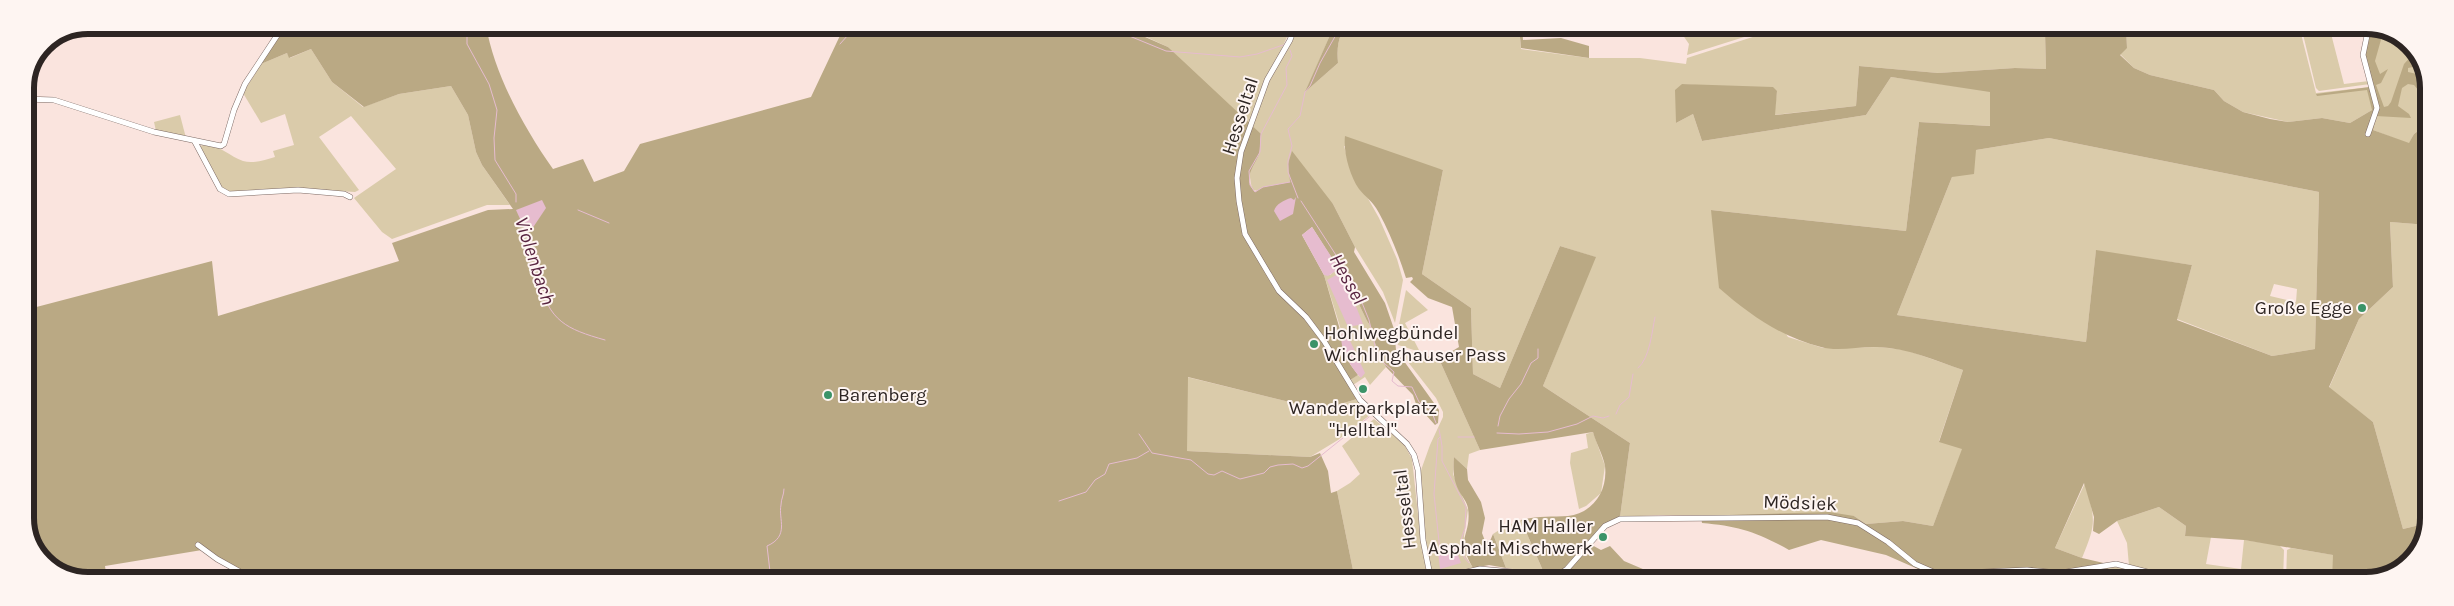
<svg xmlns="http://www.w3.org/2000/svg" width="2454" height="606" font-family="Karla,sans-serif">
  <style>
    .green { fill: #dacbaa; fill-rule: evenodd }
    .forest { fill: #baa984; fill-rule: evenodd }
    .water { fill: #e6bccf }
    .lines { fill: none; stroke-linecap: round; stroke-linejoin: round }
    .stream { stroke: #e6bccf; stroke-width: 1 }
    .street-casing { stroke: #7d6a64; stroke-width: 6 }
    .street { stroke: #fff; stroke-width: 5 }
    .poi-dot { fill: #3b9368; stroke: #fef5f2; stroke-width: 2 }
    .labels { text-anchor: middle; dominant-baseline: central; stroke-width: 4; stroke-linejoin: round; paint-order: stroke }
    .street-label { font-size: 19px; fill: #2d2523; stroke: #fef5f2 }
    .poi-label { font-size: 19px; fill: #2d2523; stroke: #fef5f2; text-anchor: end }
    .water-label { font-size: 20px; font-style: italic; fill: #582440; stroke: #fef5f2 }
    .rim { fill: none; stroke: #2d2523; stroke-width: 6 }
  </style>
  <rect width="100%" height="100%" fill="#fae4de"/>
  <g class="green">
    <path d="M391,25h76l-38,10 -38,-4z"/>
    <path d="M1131,26h161l-11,24 1,9 16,-33h36l-28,65 32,-28c-1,-13 -1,-27 9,-37h172l2,23 68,9h51l46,6 1,-6 100,-32h254l4,6 1,37 -31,-1 -77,5 -79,-7 -3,40 -82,9 3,-24 -95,-7 -6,39 17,-9 9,27 164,-26 25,-38 99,14 1,35 -72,-4 -13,109 -195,-21 77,127 35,11 56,-1 27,3 57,20 -24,71 24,7 -30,78 -30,-5 -37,3 -12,-8 -195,-1 -39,2 10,-74 -87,-57 52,-129 -35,-11 -60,142 -27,-14 -2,-66 -49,-34 21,-104 -99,-24 8,28 8,15 6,6 13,23 18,41 6,21 -8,43 -12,-31 -28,-45 -22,-43 -44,-38 1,16 -27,5 -4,4 -7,-1 -3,-19 11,-19 -1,-13 -91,-92 -43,-20z"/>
    <path d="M2126,26h173l17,67 54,-6 5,16 -3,7 -22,13 -28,-5 -34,4 -45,-10 -19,-11 -10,-11 -64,-15 -16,-7 -14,-14 7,-7z"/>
    <path d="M2301,26h28l15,58 25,-3 1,3 -51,7 -3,-3z"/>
    <path d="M2370,26h9l34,20 16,37v40l-15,11 -5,10 -36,-14v-44z"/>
    <path d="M1776,27l-89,28 2,-11 -9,-13z"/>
    <path d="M311,49l21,33 31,25 36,-13 52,-8 17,29 8,37 6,13 28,40h-23l-95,34 -10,-7 -28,-34 42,-29 -45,-53 -32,21 40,53 -4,2 -34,-2 -93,2 -6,-3 -23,-43c18,-5 29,10 44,15 10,3 22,-1 32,-4l-2,-6 21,-6 -9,-31 -24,9 -18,-30 18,-29 26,-11 3,5z"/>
    <path d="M180,115l6,23 -30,-7 -2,-9z"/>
    <path d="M2049,138l270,54 -4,157 -43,7 -95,-37 15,-54 -96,-14 -10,91 -189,-27 55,-138 24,-27zM2274,284l23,5 -1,13 -26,-6z"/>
    <path d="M2390,222l38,3v298l-25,6 -30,-107 -44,-34 30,-69 34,-32z"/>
    <path d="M1338,268l7,7 22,46 7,10 1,12 11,24 -16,18 -5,-8 -12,8 -2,-6 7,-4 2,2 -13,-44h-5l-18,-58h6z"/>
    <path d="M1406,290l22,20 -23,13 15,29 -22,-7 -2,-5z"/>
    <path d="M1404,350l35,9 41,91 -11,4 -2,15 -13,-12 -1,17 15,36 -4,26 2,21 7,11 -33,8 -8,-2 -7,-34 -5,-67 10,-28 13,-28v-5l-7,-14 -35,-45z"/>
    <path d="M1187,377l123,30 17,1 30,-9 13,16 -32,25 -28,17 -123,-6z"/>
    <path d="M1374,419l30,25 8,15 9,82 7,39h-73l-18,-89 13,-8 10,-9 -18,-28z"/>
    <path d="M1593,432l12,34 -4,27 -15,13 -7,3 -9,-46 1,-10 17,-5 -2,-14z"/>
    <path d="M2085,483c10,37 12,39 -3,75l-27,-10z"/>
    <path d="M2159,507l27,19 -1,10 26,1 -5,27 35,5 3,-29 35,5 5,5 -1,31h-78l-76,-15 -2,-23 -10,-22z"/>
    <path d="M1521,520l23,53 -38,-5 -13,-34 11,-7z"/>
    <path d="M2291,548l43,7 -2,26h-46l1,-31z"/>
    <path d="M2117,566l35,10 29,5h-58l4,-2 -18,-6v-6z"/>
  </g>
  <g class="forest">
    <path d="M286,25h105v6l38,4 38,-10h19c8,50 39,104 67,144l30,-10 11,23 30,-11 16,-27 171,-47 34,-72 275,1 48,21 93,87c-2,6 0,14 -2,20 -5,13 -17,24 -4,38l8,-5 27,-5 -2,-18 4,-13 41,53 22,43 -1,5 31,51 9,26 2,21 43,60 -1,13 -3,2 -19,-21 -3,-9 -27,-28 -11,-24 -1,-12 -7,-10 -22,-46 -7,-7 -26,-41 -10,8 22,40 26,89 8,11 -11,7 10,17 -30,9 -17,-1 -122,-30 -1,74 123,6 10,-4 8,18 3,22 6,-2 18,89h-1104l-49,-30 -97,16 2,14h-32l-34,-20 -15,-34 -1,-216 187,-49 6,55 181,-55 -7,-18 96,-33 25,-1 -31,-44 -6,-13 -8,-37 -17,-29 -52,8 -35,13 -32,-25 -21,-33 -22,9 -2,-5 -26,11z"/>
    <path d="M1334,26h13c-10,10 -10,24 -9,37l-33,29z"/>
    <path d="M1519,26h3l1,14 38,-2 28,8v12l-68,-10z"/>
    <path d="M2060,26h66l1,22 -7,7 14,13 16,7 64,15 10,11 19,11 27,7 18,3 34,-4 28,5 22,-13 -5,-20 -50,6 -1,-2 54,-7 -5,-35 5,-26h9l5,3 -9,32 5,13 8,-5 -7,14 -5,2 8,22 4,-1 3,-4 13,-38 12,-13 3,9 -6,7 -5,1v4l9,2 7,16 -5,1 -5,-6 -6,-1 -6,4 -4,18 11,8 2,4 -35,-2 -3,14 36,13 5,-9 15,-11 -1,102 -38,-3 3,65 -34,32 -30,68 44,35 30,107 25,-6v8l-21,35 -40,15h-35l1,-26 -89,-15 -59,-4 1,-10 -27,-19 -42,14 -18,13 -6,-3 1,-14 -10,-34 -29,65 27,10 26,6 1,9 11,-1 8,7 -93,2 -28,-7 -55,5 -25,-6 -41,-18 -65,-15 -32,10c-32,-18 -51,-24 -87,-27l-1,-7 128,-4 25,4 12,8 37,-3 30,5 29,-77 -23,-7 24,-72c-27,-9 -55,-22 -85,-23 -18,-1 -40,5 -57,0 -40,-10 -71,-32 -102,-59l-8,-78 195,21 13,-109 71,4v-34l-99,-15 -25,38 -164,26 -9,-27 -17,9 -1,-33 7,-6 91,3 4,4 -2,24 81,-9 3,-40 79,7 77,-5 31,1 -1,-37zM2049,138l270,54 -4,157 -43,7 -95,-36 15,-55 -96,-15 -10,92 -189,-27 55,-138 22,-3 2,-24z"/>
    <path d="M1345,136l98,34 -21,104 49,34 2,66 27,14 60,-142 36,11 -53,129 87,57 -10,74 -16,7 -41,45 -19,4 -23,-53c15,-4 31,-3 47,-4 25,-3 40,-25 37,-50 -2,-11 -9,-23 -12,-34l-113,18 -41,-91 20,-12 -7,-40 -24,-9 -18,-16 3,-3 -1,-2 -6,1c-7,-22 -16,-45 -27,-65 -7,-13 -13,-15 -20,-24 -9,-13 -16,-37 -14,-53z"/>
    <path d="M1454,457l13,12 1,11 13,22 4,16 -3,15 3,8h5l3,-7 13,34 -17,-3 -16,3c-19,-32 -1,-31 -5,-60 -1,-6 -6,-12 -9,-17 -6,-12 -6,-22 -5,-34z"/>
    <path d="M1590,544l11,6 9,-4 14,15 47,20h-151l-1,-4c46,3 43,2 71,-33z"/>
  </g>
  <g class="water">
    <path d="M1296,197l-3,17 -13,7 -6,-10c2,-7 10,-11 17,-13l3,2z"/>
    <path d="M542,200l4,8 -16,24h-4l-10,-22z"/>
    <path d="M1312,227l26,40 -1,3 -9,6 -4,-1 -22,-40z"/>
    <path d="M1338,274l6,2 19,48 -15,3 -21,-47z"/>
    <path d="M1346,332l19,41 -4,5c-10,-10 -23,-31 -19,-45z"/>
    <path d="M1455,547l6,16 -21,6 -2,-17 7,-4z"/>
  </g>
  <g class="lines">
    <g class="stream">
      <path d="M448,25l19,6v13l22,40 8,26 -3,28 1,22 21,34v8"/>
      <path d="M1105,26l61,25 74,6 17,-3 26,-9"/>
      <path d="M840,44l17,-19"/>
      <path d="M1290,50l2,6 -6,12 1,17 -26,49 -1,18 -11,19 1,14 5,7 8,-5 27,-5"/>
      <path d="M1298,198l-10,-26v-11l4,-15 -4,-17 12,-13 5,-24 5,-6 10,-23 21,-37"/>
      <path d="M1301,201l53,82 15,37 7,30 8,13 10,9 -2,9 6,5 14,1 7,15 12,8 5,13"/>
      <path d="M578,210l31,13"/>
      <path d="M526,233c5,10 10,21 13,32 2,5 -1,10 0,15 10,41 27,49 66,60"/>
      <path d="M1638,368c12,-10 14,-37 17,-51"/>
      <path d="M1616,414l4,-9 9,-8 4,-23"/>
      <path d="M1498,426l2,-10 9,-17 12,-15 10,-21 7,-5v-9"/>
      <path d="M1439,429l3,17v15l24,46 -1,21 -4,12 3,17 5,6"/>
      <path d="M1497,433l22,1 29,-2 29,-8 16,-8 10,2 6,-2"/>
      <path d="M1139,434l13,19 39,7 17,14 6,1 8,-4 18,8 24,-6 6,-6 8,-2 15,-1 9,4 6,-2 61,-49"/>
      <path d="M1458,437h16"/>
      <path d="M1059,501l27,-9 9,-12 10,-6 4,-10 28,-6 12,-7"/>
      <path d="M1440,551l-6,-57 4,-55 2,-2"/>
      <path d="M1477,579l1,2"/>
      <path d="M771,580l-4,-34c23,-10 11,-27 14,-41 0,-6 3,-10 3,-16"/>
    </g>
    <g class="street-casing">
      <g id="street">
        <path d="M1295,26l-5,14 -23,40 -26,72 -4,26 2,23 6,33 34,57 27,26 18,24 36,59 47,44 7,11 4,15 5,70 8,40"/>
        <path d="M25,99l29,1 100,32 67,14 3,-2 10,-34 11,-26 39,-59"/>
        <path d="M2368,134l9,-26 -14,-53 6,-29"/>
        <path d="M195,142l25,47 9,5 69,-4 46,4 6,3"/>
        <path d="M198,545l19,14 38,21"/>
        <path d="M1431,580l49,-11 65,6 16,-2 6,-4 38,-43 15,-7 207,-2 31,6 30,19 27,22 23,10 89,-4 33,3 56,-9 47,12 30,5"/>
      </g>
    </g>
    <use href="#street" class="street"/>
  </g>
  <g class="poi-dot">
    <circle cx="2362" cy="308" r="5"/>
    <circle cx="1314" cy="344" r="5"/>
    <circle cx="1363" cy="389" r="5"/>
    <circle cx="828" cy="395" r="5"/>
    <circle cx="1603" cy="537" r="5"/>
  </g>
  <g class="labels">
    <g class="street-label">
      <text transform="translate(1240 116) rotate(-72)">Hesseltal</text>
      <text transform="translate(1800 503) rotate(2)">Mödsiek</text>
      <text transform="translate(1405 509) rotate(-97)">Hesseltal</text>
    </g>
    <g class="poi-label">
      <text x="2352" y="308">Große Egge</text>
      <text x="1324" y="333" text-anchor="start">Hohlwegbündel<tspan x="1324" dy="22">Wichlinghauser Pass</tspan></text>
      <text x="838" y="395" text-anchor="start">Barenberg</text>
      <text x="1363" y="408" text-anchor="middle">Wanderparkplatz<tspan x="1363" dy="22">"Helltal"</tspan></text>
      <text x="1593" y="526">HAM Haller<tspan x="1593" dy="22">Asphalt Mischwerk</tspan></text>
    </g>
    <g class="water-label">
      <text transform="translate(535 261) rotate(72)">Violenbach</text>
      <text transform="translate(1348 279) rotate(61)">Hessel</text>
    </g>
  </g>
  <path d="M0 0H2454V606H0ZM88 34H2366A54 54 0 0 1 2420 88V518A54 54 0 0 1 2366 572H88A54 54 0 0 1 34 518V88A54 54 0 0 1 88 34Z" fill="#fef5f2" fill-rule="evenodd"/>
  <path class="rim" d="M88 34H2366A54 54 0 0 1 2420 88V518A54 54 0 0 1 2366 572H88A54 54 0 0 1 34 518V88A54 54 0 0 1 88 34Z"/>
</svg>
